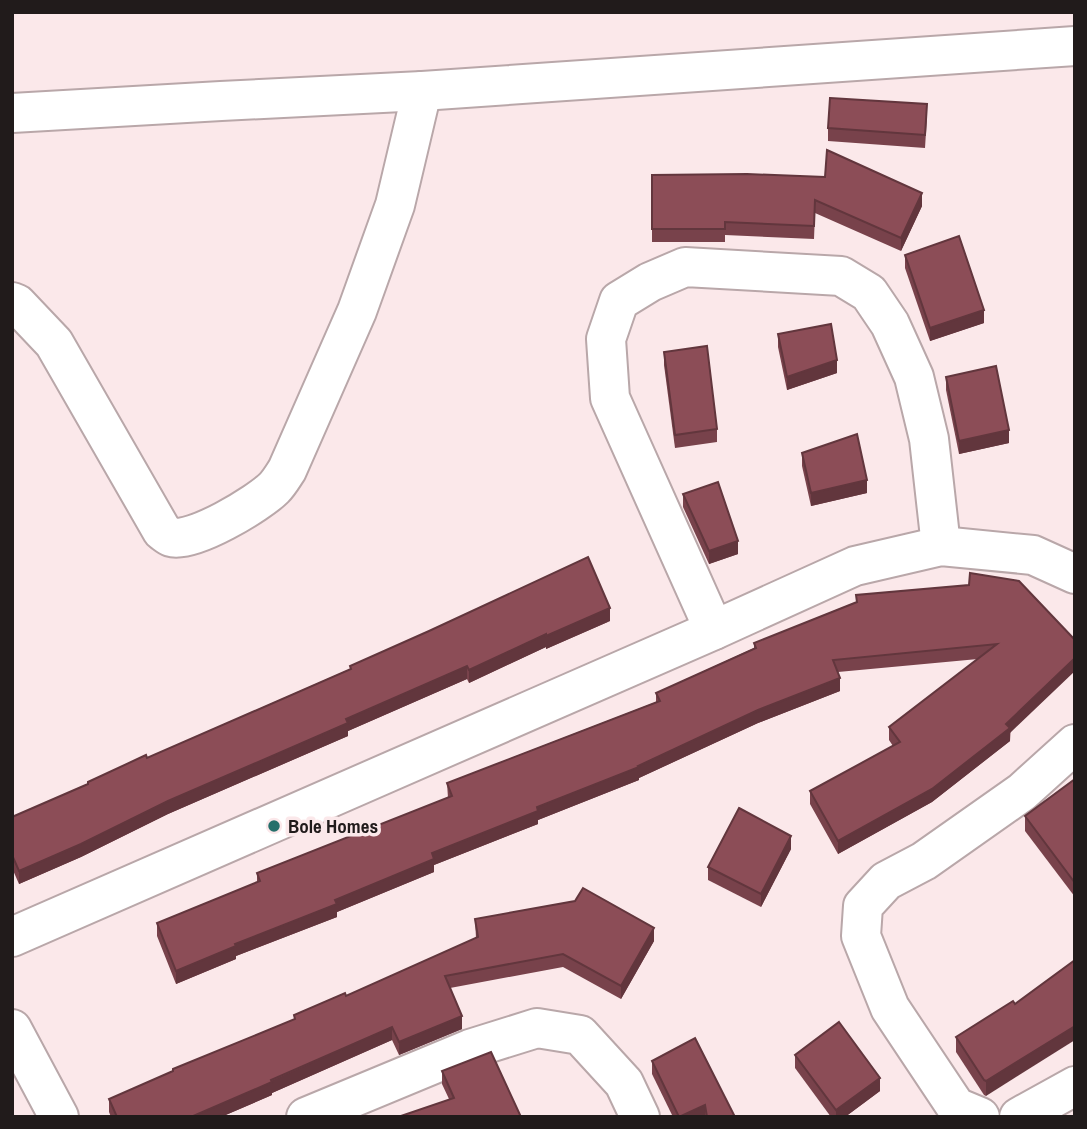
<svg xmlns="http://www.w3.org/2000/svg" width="1087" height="1129" font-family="'Archivo Narrow',sans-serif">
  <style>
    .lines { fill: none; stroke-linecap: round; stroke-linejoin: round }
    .street-casing { stroke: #b9a7a9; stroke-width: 42 }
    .secondary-casing { stroke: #b9a7a9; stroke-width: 42 }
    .street { stroke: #fff; stroke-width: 38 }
    .secondary { stroke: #fff; stroke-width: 38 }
    .wall { fill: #78424b }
    .shaded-wall { fill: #62363d }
    .building { fill: #8c4d57; stroke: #62363d; stroke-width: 2 }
    .poi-dot { fill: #256f6b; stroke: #fbe8ea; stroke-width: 2.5 }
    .labels { text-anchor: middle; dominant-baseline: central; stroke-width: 7; stroke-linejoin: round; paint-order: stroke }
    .poi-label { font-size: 19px; font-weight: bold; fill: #211b1b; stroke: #fbe8ea; text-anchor: start }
  </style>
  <rect width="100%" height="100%" fill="#fbe8ea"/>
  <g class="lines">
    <g class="street-casing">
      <g id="street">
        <path d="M12,302l5,2 37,39 108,188c3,2 6,5 9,6 21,7 88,-34 103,-49 5,-5 9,-12 13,-18l70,-159 38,-106 27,-114"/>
        <path d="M714,630l-104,-232 -4,-59 13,-38 31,-19 35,-15 156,9 28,17 21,31 24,53 15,62 12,107"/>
        <path d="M12,937l702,-307 141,-64 86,-20 92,9 42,19"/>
        <path d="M12,1029l47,88"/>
        <path d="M306,1117l164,-68 67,-21 43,7 44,48 16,34"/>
        <path d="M980,1117l-24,-10 -66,-99 -29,-72 2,-30 23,-25 38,-20 98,-69 53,-48"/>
        <path d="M1019,1117l56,-31"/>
      </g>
    </g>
    <g class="secondary-casing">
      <path id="secondary" d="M12,113l209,-12 201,-10 653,-45"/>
    </g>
    <use href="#street" class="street"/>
    <use href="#secondary" class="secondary"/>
  </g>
  <g class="wall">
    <path d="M927,117l-2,31 -97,-7v-13z"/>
    <path d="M652,175l270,31 -21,45 -86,-38 -1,26 -89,-4v7h-73z"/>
    <path d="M905,255l79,68 -54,18 -25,-73z"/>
    <path d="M778,334l59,39 -50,17 -9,-43z"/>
    <path d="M664,352l53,77v13l-42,6 -11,-83z"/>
    <path d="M946,377l63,66 -50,11 -13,-64z"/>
    <path d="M802,453l65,40 -56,13 -9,-40z"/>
    <path d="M683,494l55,60 -29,10 -26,-57z"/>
    <path d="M1019,581l-9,160 -78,61 -94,52 -28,-50v-13l83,-45 -4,-6v-13l89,-68 -140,13 2,19 -82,32 -119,55v2l-101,40v4l-104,41v7l-97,40v5l-101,39v3l-60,25 -19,-48v-13l100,-41v-9l191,-75 -1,-15 209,-81v-9l98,-45v-5l102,-41v-7z"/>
    <path d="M610,621l-64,28v-2l-77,36 -2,-4 -119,52v5l-180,78 -87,43 -62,27 -7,-16v-51l338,-148v-3z"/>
    <path d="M1075,779v118l-50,-66v-15z"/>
    <path d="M791,849l-30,58 -53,-27v-13z"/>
    <path d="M475,919l179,22 -33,58 -58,-32 -113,21 12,41 -63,26 -7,-15 -120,53v2l-51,22h-110l-2,-5v-13l185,-79v-5l52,-19 130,-58z"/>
    <path d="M1015,1004l-29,92 -2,-1 -28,-43v-15z"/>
    <path d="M795,1055l85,36 -35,26h-14l-36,-49z"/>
    <path d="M652,1061l83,56h-62l-21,-43z"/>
    <path d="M442,1071l79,46 -72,-18 -7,-15z"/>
  </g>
  <g class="shaded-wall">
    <path d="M922,193v13l-21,45v-13z"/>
    <path d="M984,310v13l-54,18v-13z"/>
    <path d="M837,360v13l-50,17v-13z"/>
    <path d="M1009,430v13l-50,11v-13z"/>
    <path d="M867,480v13l-56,13v-13z"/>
    <path d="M738,541v13l-29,10v-13z"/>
    <path d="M610,608v13l-64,28v-13z"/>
    <path d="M546,634v13l-77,36v-13z"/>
    <path d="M1075,658v13l-65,62v8l-78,61 -94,52v-13l168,-117z"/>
    <path d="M467,666v13l-119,52v5l-180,78 -87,43 -62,27v-13l327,-152z"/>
    <path d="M840,678v13l-82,32 -119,55v2l-101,40v4l-104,41v7l-97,40v5l-101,39v3l-60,25v-13l59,-27 100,-44 97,-47 105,-46 101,-41 120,-56z"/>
    <path d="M791,836v13l-30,58v-13z"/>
    <path d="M654,928v13l-33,58v-13z"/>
    <path d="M462,1016v13l-63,26v-13z"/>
    <path d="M1075,1026v14l-89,56v-15z"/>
    <path d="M392,1027v13l-120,53v2l-51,22h-30z"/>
    <path d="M880,1078v13l-35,26h-9v-7z"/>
    <path d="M705,1105v12h-25z"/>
  </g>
  <g class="building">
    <path d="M830,98l97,6 -2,31 -97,-7z"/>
    <path d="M827,150l95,43 -21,45 -86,-38 -1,26 -89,-4v7h-73v-54l95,-1 78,3z"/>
    <path d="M959,236l25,74 -54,18 -25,-73z"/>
    <path d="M831,324l6,36 -50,17 -9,-43z"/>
    <path d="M707,346l10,83 -42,6 -11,-83z"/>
    <path d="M996,366l13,64 -50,11 -13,-64z"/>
    <path d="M857,434l10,46 -56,13 -9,-40z"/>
    <path d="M718,482l20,59 -29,10 -26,-57z"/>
    <path d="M588,557l22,51 -64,28v-2l-77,36 -2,-4 -121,53 2,4 -180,78 -87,43 -62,27 -7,-16v-38l76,-33v-2l58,-27 1,3 204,-89 -1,-3 79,-35z"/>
    <path d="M970,573l49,8 56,59v18l-69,66 4,4 -78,61 -94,52 -28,-50 90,-49 -11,-15 108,-83 -164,16 7,18 -82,32 -120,56 1,1 -102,40 1,4 -106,42 2,6 -99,41 2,4 -102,40 1,2 -60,25 -19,-48 103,-42 -3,-8 195,-77 -5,-13 213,-82 -4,-8 100,-45 -2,-5 103,-41 -1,-7 113,-10z"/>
    <path d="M1075,779v104l-50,-67z"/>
    <path d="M739,808l52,28 -30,58 -53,-27z"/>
    <path d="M583,888l71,40 -33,58 -58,-32 -118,22 17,40 -63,26 -7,-15 -121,53 1,2 -81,35h-74l-8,-18 64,-28v-2l122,-50 -1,-4 51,-22 1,3 132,-59 -3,-18 100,-18z"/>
    <path d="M1075,960v66l-89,55 -2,-1 -28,-43 57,-36 2,3z"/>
    <path d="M839,1022l41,56 -44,32 -41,-55z"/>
    <path d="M695,1038l40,79h-28l-2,-12 -26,12 -27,-56z"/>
    <path d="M491,1052l30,65h-123l56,-19 -12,-27z"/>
  </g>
  <circle class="poi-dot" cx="274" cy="826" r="7"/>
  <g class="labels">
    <g class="poi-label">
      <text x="288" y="826">Bole Homes</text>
    </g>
  </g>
  <rect width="1087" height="1129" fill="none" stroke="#211b1b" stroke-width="28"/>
</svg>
